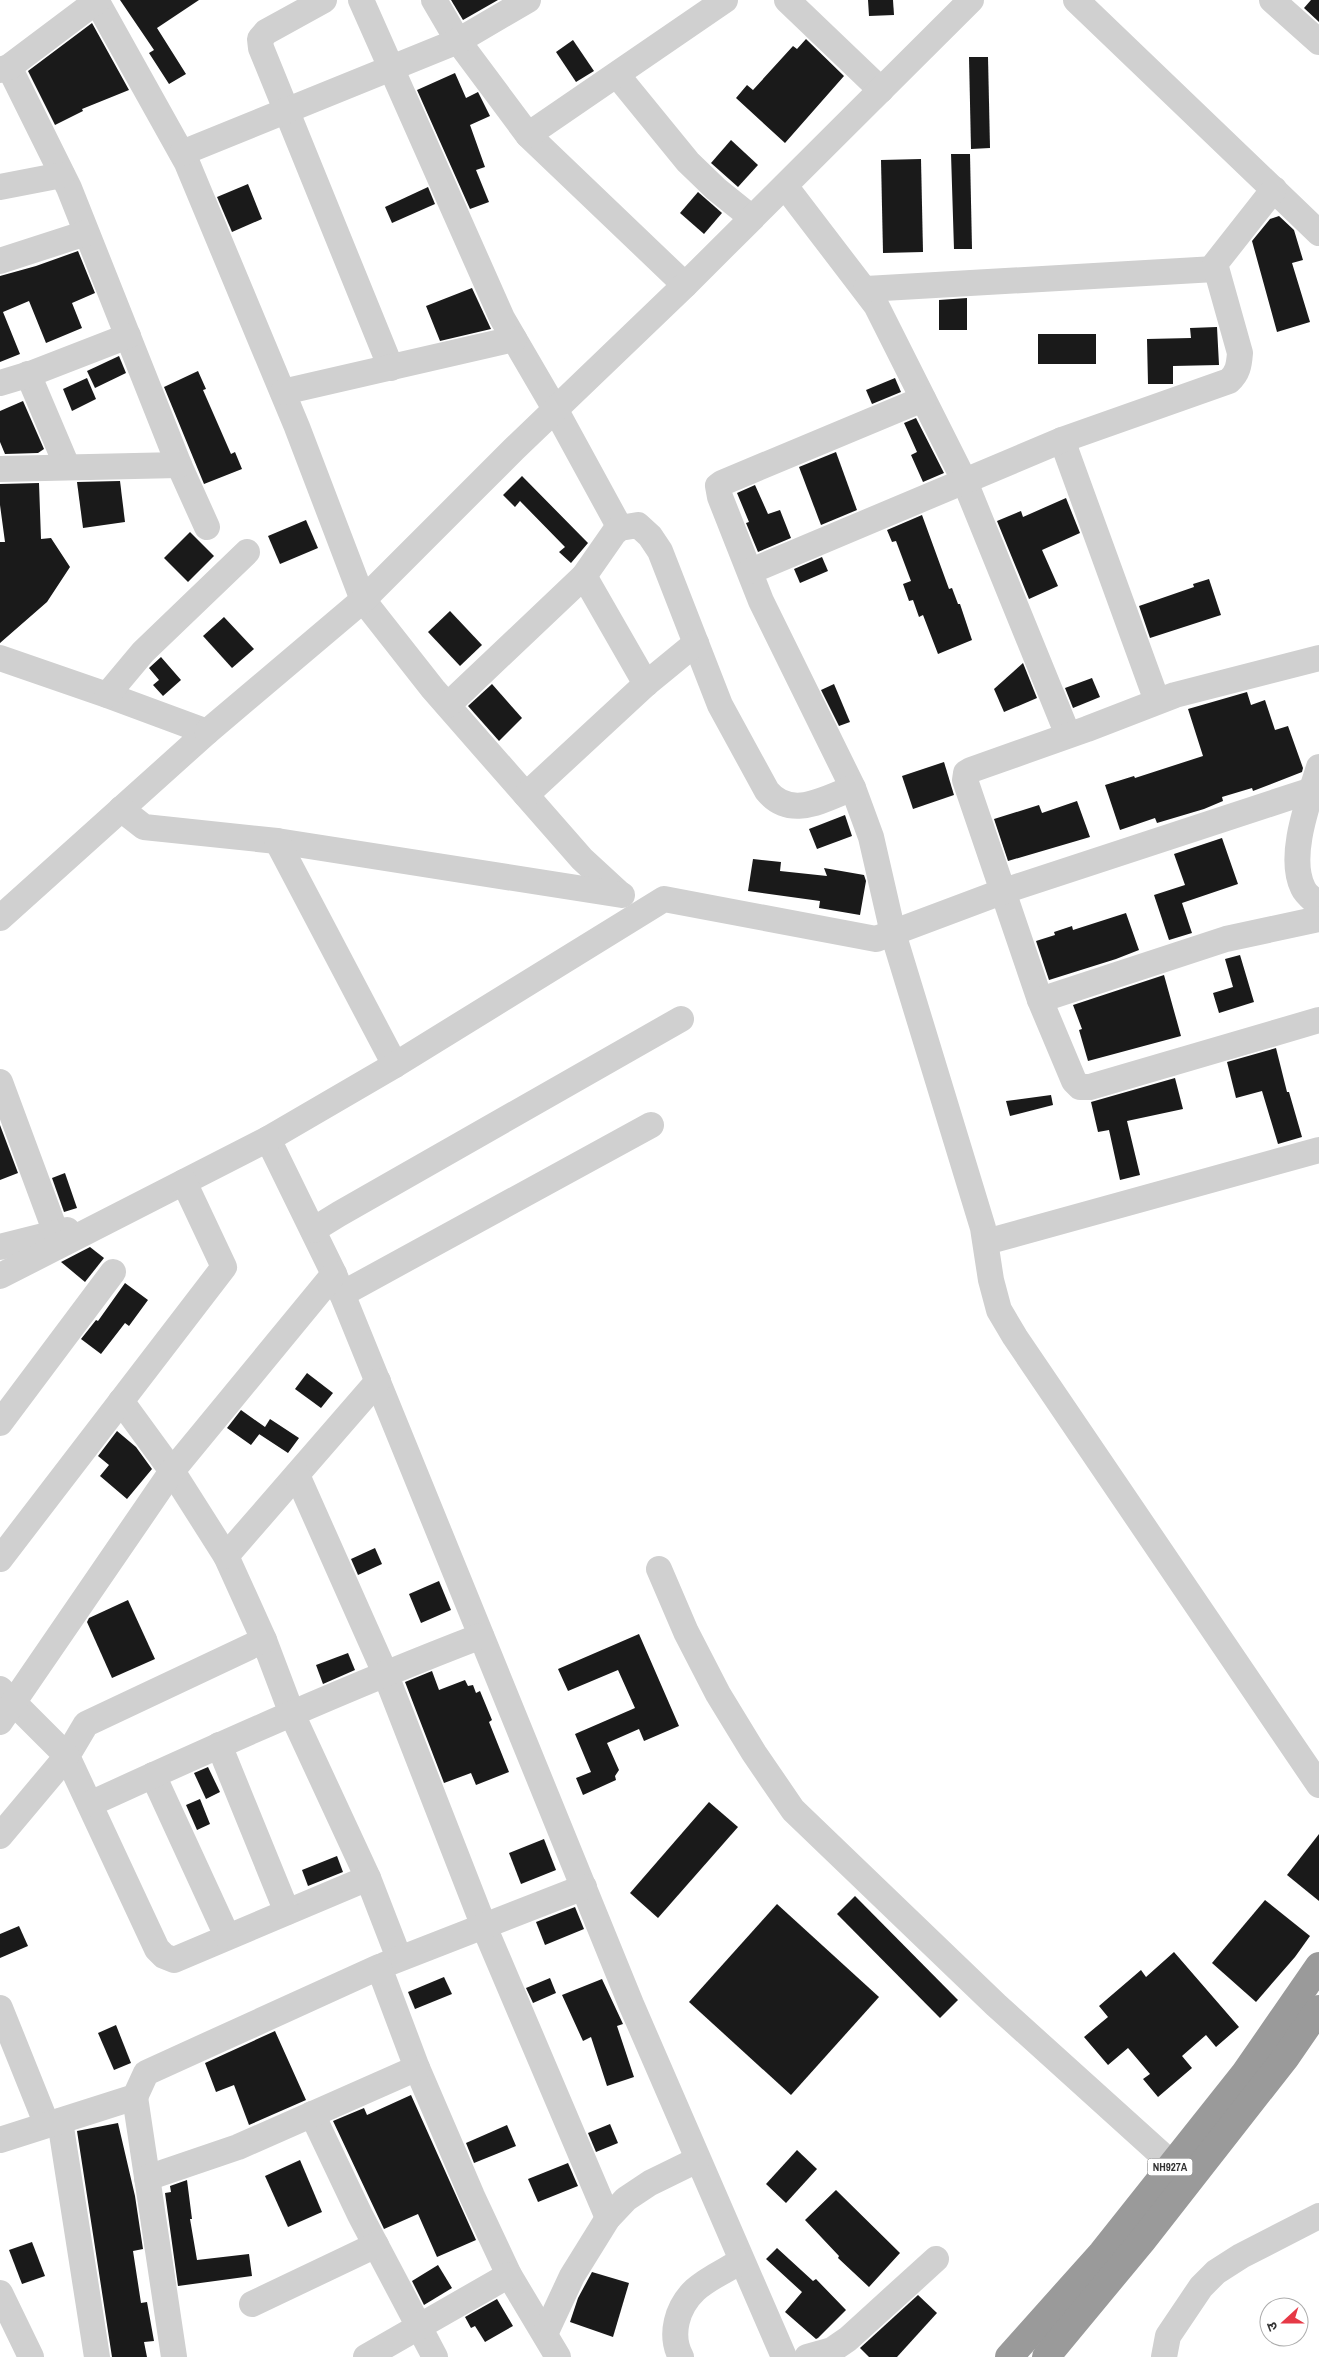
<svg xmlns="http://www.w3.org/2000/svg" width="1319" height="2357" font-family="'Archivo Narrow','Noto Sans Devanagari',sans-serif">
  <style>
    .building { fill: #1a1a1a }
    .lines { fill: none; stroke-linecap: round; stroke-linejoin: round }
    .minor { stroke: #d0d0d0; stroke-width: 26 }
    .highway { stroke: #9a9a9a; stroke-width: 28 }
    .labels { text-anchor: middle; dominant-baseline: central; stroke-width: 5; stroke-linejoin: round; paint-order: stroke }
    .shield { fill: #fff; stroke: #707070; stroke-width: 1 }
    .shield-label { font-size: 11px; font-weight: bold; fill: #333 }
  </style>
  <rect width="100%" height="100%" fill="#fff"/>
  <g class="building">
    <path d="M120,0h79l-42,28 29,46 -17,10 -20,-31 5,-3z"/>
    <path d="M451,0h47l-35,20z"/>
    <path d="M868,0h25l1,15 -25,1z"/>
    <path d="M1311,0h8v22l-15,-14z"/>
    <path d="M92,23l37,67 -47,19 1,2 -28,14 -27,-54z"/>
    <path d="M806,39l38,37 -59,67 -49,-45 11,-13 6,5 40,-44 4,3z"/>
    <path d="M573,40l21,31 -18,11 -20,-30z"/>
    <path d="M969,57h19l2,91 -19,1z"/>
    <path d="M455,73l11,25 12,-6 12,24 -20,9 15,42 -9,3 13,32 -19,7 -53,-119z"/>
    <path d="M731,140l27,25 -20,22 -27,-24z"/>
    <path d="M951,154h19l2,95h-18z"/>
    <path d="M921,159l2,93 -40,1 -2,-93z"/>
    <path d="M248,184l14,35 -30,13 -15,-35z"/>
    <path d="M428,187l7,17 -43,19 -7,-16z"/>
    <path d="M698,192l24,21 -18,21 -24,-21z"/>
    <path d="M1279,216l15,14 9,30 -11,3 18,59 -33,10 -25,-91 18,-22z"/>
    <path d="M78,251l17,42 -23,10 10,25 -36,15 -17,-42 -26,11 17,42 -20,8v-86l36,-10z"/>
    <path d="M472,288l19,41 -51,12 -14,-35z"/>
    <path d="M967,298v32h-28v-30z"/>
    <path d="M1217,327l2,38 -46,1v18h-25l-1,-45 44,-1 -1,-10z"/>
    <rect x="1038" y="334" width="58" height="30"/>
    <path d="M119,356l7,17 -31,15 -8,-17z"/>
    <path d="M198,371l8,18 -3,1 28,64 4,-2 7,17 -38,15 -40,-97z"/>
    <path d="M87,378l9,21 -24,12 -9,-22z"/>
    <path d="M895,378l6,14 -29,12 -6,-14z"/>
    <path d="M23,401l21,48 -6,4 -33,1 -5,-12v-31z"/>
    <path d="M916,418l28,55 -21,9 -12,-27 6,-3 -13,-29z"/>
    <path d="M836,452l21,58 -36,15 -22,-58z"/>
    <path d="M522,476l66,67 -17,20 -12,-11 6,-5 -45,-46 -5,6 -12,-12z"/>
    <path d="M120,481l5,41 -42,6 -6,-46z"/>
    <path d="M39,483l2,56 10,-1 19,29 -23,35 -47,41v-101h5l-5,-37v-21z"/>
    <path d="M755,485l13,29 12,-4 11,28 -33,14 -12,-29 3,-1 -12,-29z"/>
    <path d="M1066,498l14,35 -38,17 16,36 -29,13 -32,-78 24,-10 2,6z"/>
    <path d="M922,515l27,74 3,-1 6,16h2l12,36 -34,14 -15,-39 -4,2 -6,-17 -4,1 -6,-17 8,-3 -15,-40 -4,1 -5,-12z"/>
    <path d="M306,520l12,28 -38,16 -12,-28z"/>
    <path d="M190,532l24,24 -26,26 -24,-24z"/>
    <path d="M822,557l6,14 -28,12 -6,-14z"/>
    <path d="M1209,579l12,36 -71,23 -11,-32 55,-19 -1,-3z"/>
    <path d="M450,611l32,34 -22,21 -32,-34z"/>
    <path d="M224,617l30,32 -22,19 -29,-32z"/>
    <path d="M161,657l20,23 -18,16 -10,-11 6,-5 -10,-12z"/>
    <path d="M1023,663l14,35 -33,14 -10,-23z"/>
    <path d="M1092,678l8,19 -27,11 -8,-20z"/>
    <path d="M492,684l30,34 -23,23 -31,-35z"/>
    <path d="M834,684l16,38 -11,4 -18,-36z"/>
    <path d="M1247,692l4,13 14,-5 10,30 13,-4 15,42 -1,4 -49,19 -1,-3 -30,9 1,4 -19,8 -47,14 -2,-5 -35,12 -15,-45 29,-9 1,2 68,-22 -15,-47z"/>
    <path d="M944,762l10,33 -41,14 -11,-33z"/>
    <path d="M1077,801l13,36 -82,24 -14,-42 45,-14 3,8z"/>
    <path d="M845,815l7,21 -35,13 -8,-20z"/>
    <path d="M1222,838l16,46 -56,19 10,30 -23,7 -15,-45 31,-10 -11,-31z"/>
    <path d="M753,859l28,3 -1,9 47,5 -3,-8 40,7 2,6 -6,34 -41,-7 1,-7 -72,-10z"/>
    <path d="M1126,913l13,37 -23,9 -67,21 -13,-39 19,-6 -1,-3 18,-6 1,4z"/>
    <path d="M1240,955l14,47 -35,11 -6,-20 20,-6 -8,-28z"/>
    <path d="M1164,975l17,61 -93,25 -9,-31 3,-1 -9,-24z"/>
    <path d="M1276,1048l11,44h2l13,45 -24,7 -16,-53 -26,7 -9,-36z"/>
    <path d="M1175,1078l8,31 -56,12 13,54 -20,5 -11,-50 -11,2 -7,-30z"/>
    <path d="M1051,1095l2,10 -43,11 -4,-15z"/>
    <path d="M0,1125l18,48 -18,7z"/>
    <path d="M65,1173l12,35 -13,4 -12,-34z"/>
    <path d="M90,1247l14,11 -19,24 -24,-20z"/>
    <path d="M125,1283l23,17 -19,26 -4,-3 -24,31 -20,-15 15,-19 2,1z"/>
    <path d="M307,1373l26,20 -12,15 -26,-19z"/>
    <path d="M241,1410l24,17 5,-8 29,19 -11,15 -29,-19 5,-6 -13,17 -24,-17z"/>
    <path d="M117,1431l19,16 16,22 -25,30 -27,-23 9,-11 -11,-9z"/>
    <path d="M375,1548l7,16 -24,11 -7,-16z"/>
    <path d="M439,1581l12,29 -30,13 -12,-29z"/>
    <path d="M128,1600l27,59 -43,19 -25,-56 2,-4z"/>
    <path d="M639,1634l40,92 -35,15 -5,-12 -32,14 12,27 -4,6 1,4 -33,15 -7,-17 15,-6 -16,-38 60,-26 -17,-38 -50,21 -10,-22z"/>
    <path d="M348,1653l7,17 -32,14 -7,-19z"/>
    <path d="M432,1671l7,19 26,-10 3,6 5,-1 3,8 4,-2 12,29 -3,2 20,50 -33,13 -5,-12 -27,10 -39,-101z"/>
    <path d="M208,1767l12,25 -14,7 -12,-26z"/>
    <path d="M200,1799l10,25 -13,6 -11,-25z"/>
    <path d="M709,1802l29,25 -80,91 -28,-25z"/>
    <path d="M1319,1834v67l-32,-26z"/>
    <path d="M544,1839l12,31 -35,14 -12,-31z"/>
    <path d="M337,1856l6,16 -35,14 -6,-16z"/>
    <path d="M855,1896l103,104 -18,18 -103,-104z"/>
    <path d="M1265,1900l45,36 -15,21 -39,45 -44,-39z"/>
    <path d="M777,1904l102,93 -88,98 -102,-93z"/>
    <path d="M575,1907l9,22 -39,16 -9,-23z"/>
    <path d="M19,1926l9,20 -28,12v-24z"/>
    <path d="M1174,1952l65,75 -23,20 -10,-12 -24,21 10,12 -34,29 -15,-18 7,-5 -22,-26 -20,17 -24,-28 24,-20 -9,-11 42,-36 5,7z"/>
    <path d="M444,1977l8,17 -37,15 -7,-17z"/>
    <path d="M550,1978l6,15 -23,10 -7,-15z"/>
    <path d="M602,1979l21,45 -6,2 17,51 -27,9 -16,-49 -8,4 -21,-46z"/>
    <path d="M116,2025l15,38 -17,7 -16,-37z"/>
    <path d="M275,2031l31,69 -57,25 -15,-40 -18,7 -11,-29z"/>
    <path d="M411,2095l65,145 -39,17 -19,-43 -34,15 -51,-108 31,-13 3,7z"/>
    <path d="M118,2123l17,73 8,53 -10,2 8,52 6,-1 7,39 -10,1 3,15h-35l-35,-226z"/>
    <path d="M610,2124l8,19 -22,9 -8,-19z"/>
    <path d="M507,2125l9,21 -42,17 -8,-20z"/>
    <path d="M797,2150l20,19 -31,34 -20,-19z"/>
    <path d="M300,2160l22,52 -34,15 -23,-51z"/>
    <path d="M568,2163l10,23 -40,16 -10,-23z"/>
    <path d="M187,2180l5,39h-2l7,41 52,-6 3,22 -74,10 -13,-93 6,-1 -1,-6z"/>
    <path d="M836,2190l64,63 -31,34 -31,-29 1,-2 -34,-36z"/>
    <path d="M32,2242l13,34 -23,8 -13,-34z"/>
    <path d="M777,2248l36,33 3,-2 30,31 -28,28 -2,1 -31,-27 17,-20 -36,-33z"/>
    <path d="M438,2265l14,23 -28,17 -12,-24z"/>
    <path d="M592,2272l37,11 -16,54 -43,-15 8,-24z"/>
    <path d="M918,2295l19,18 -40,44h-28l-9,-9z"/>
    <path d="M497,2299l16,27 -28,16 -10,-16 -4,2 -6,-11z"/>
  </g>
  <g class="lines">
    <g class="minor">
      <path d="M96,0l91,163 110,264 66,173 70,89 149,170 38,35"/>
      <path d="M324,0l-58,32 -6,7 1,9 130,320"/>
      <path d="M361,0l141,318 53,91 65,119"/>
      <path d="M434,0l24,41 70,94 157,150"/>
      <path d="M787,0l94,90"/>
      <path d="M1076,0l243,233"/>
      <path d="M1272,0l47,42"/>
      <path d="M9,67l60,121 110,277 28,62"/>
      <path d="M0,70l9,-3 89,-67"/>
      <path d="M617,75l71,87 28,27 36,29"/>
      <path d="M528,135l197,-135"/>
      <path d="M182,153l276,-112 70,-41"/>
      <path d="M785,186l91,119 89,177 103,253"/>
      <path d="M0,187l62,-12"/>
      <path d="M0,261l86,-28"/>
      <path d="M866,289l349,-20"/>
      <path d="M28,374l39,92"/>
      <path d="M0,383l30,-9 98,-38"/>
      <path d="M283,392l231,-53"/>
      <path d="M923,399l-201,84 -4,3 2,11 41,104 92,187 18,49 22,96 90,295 8,52 8,30 16,27 304,448"/>
      <path d="M1062,440l95,261"/>
      <path d="M0,469l179,-4"/>
      <path d="M751,571l311,-131 167,-59c9,-8 10,-16 11,-28l-25,-89 59,-75"/>
      <path d="M584,576l62,108"/>
      <path d="M0,658l107,37 100,37 -207,186"/>
      <path d="M1319,658l-144,37 -88,34 -116,41 -5,3 -1,7 75,220 34,81 6,6h10l229,-67"/>
      <path d="M107,695l36,-43 104,-100"/>
      <path d="M448,705l136,-129 30,-43 6,-5 18,-3 12,11 10,15 60,154 47,86c24,29 57,8 86,-3"/>
      <path d="M207,732l156,-132 151,-151 171,-164 286,-285"/>
      <path d="M1319,767c-10,33 -32,89 -16,121 3,7 11,12 16,17"/>
      <path d="M526,795l120,-111 50,-41"/>
      <path d="M121,809l23,18 133,14 345,54"/>
      <path d="M277,841l118,224"/>
      <path d="M1040,1000l186,-61 93,-20"/>
      <path d="M0,1082l56,151"/>
      <path d="M268,1139l66,135 297,730 153,353"/>
      <path d="M313,1230l26,-16 342,-195"/>
      <path d="M986,1242l333,-92"/>
      <path d="M0,1247l67,-17"/>
      <path d="M0,1276l268,-137 127,-74 269,-166 212,40 128,-48 308,-101"/>
      <path d="M342,1294l309,-169"/>
      <path d="M378,1381l-152,175 38,84 28,74 76,164 31,80"/>
      <path d="M121,1401l51,70 54,85"/>
      <path d="M0,1423l113,-151"/>
      <path d="M297,1475l88,198 98,251 125,294"/>
      <path d="M0,1559l224,-292 -40,-85"/>
      <path d="M659,1569l27,63 32,62 36,59 39,57 203,195 176,159"/>
      <path d="M264,1640l-178,84 -19,32 90,193 7,7 10,4 194,-82"/>
      <path d="M0,1689l67,67 -67,80"/>
      <path d="M0,1722l172,-251 162,-197"/>
      <path d="M219,1745l68,167"/>
      <path d="M153,1775l74,161"/>
      <path d="M90,1804c129,-59 258,-117 391,-168"/>
      <path d="M384,1965l200,-78"/>
      <path d="M0,2008l47,117"/>
      <path d="M135,2097l39,260"/>
      <path d="M312,2114l48,101 75,142"/>
      <path d="M60,2121l37,236"/>
      <path d="M0,2140l135,-43 11,-24 233,-106 38,101 55,128 37,79 49,82"/>
      <path d="M147,2178l91,-31 179,-79"/>
      <path d="M0,2293l31,64"/>
      <path d="M252,2304l124,-59"/>
      <path d="M545,2334l27,-58 36,-58 18,-19 24,-16 47,-23"/>
      <path d="M366,2357l143,-82"/>
      <path d="M681,2357c-12,-22 -4,-50 14,-67 13,-12 32,-20 46,-29"/>
      <path d="M807,2357l25,-7 16,-11 88,-80"/>
      <path d="M1164,2357l4,-21 33,-49 15,-15 25,-16 78,-40"/>
    </g>
    <g class="highway">
      <path d="M1009,2357l93,-104 143,-180 74,-107"/>
      <path d="M1046,2357l96,-116 144,-184 33,-48"/>
    </g>
  </g>
  <g class="labels">
    <rect class="shield" x="1147.5" y="2158.5" width="45" height="17" rx="4"/>
    <g class="shield-label">
      <text x="1170" y="2167">NH927A</text>
    </g>
  </g>
  <g transform="translate(1284 2322) rotate(249)"><circle r="24" fill="#ffffff" stroke="#adadad"/>
  <path d="M0-4L9 19L0 12L-9 19Z" fill="#e63946"/>
  <text y="-8" font-size="14" font-weight="bold" text-anchor="middle" fill="#333333">उ</text>
  </g>
</svg>
